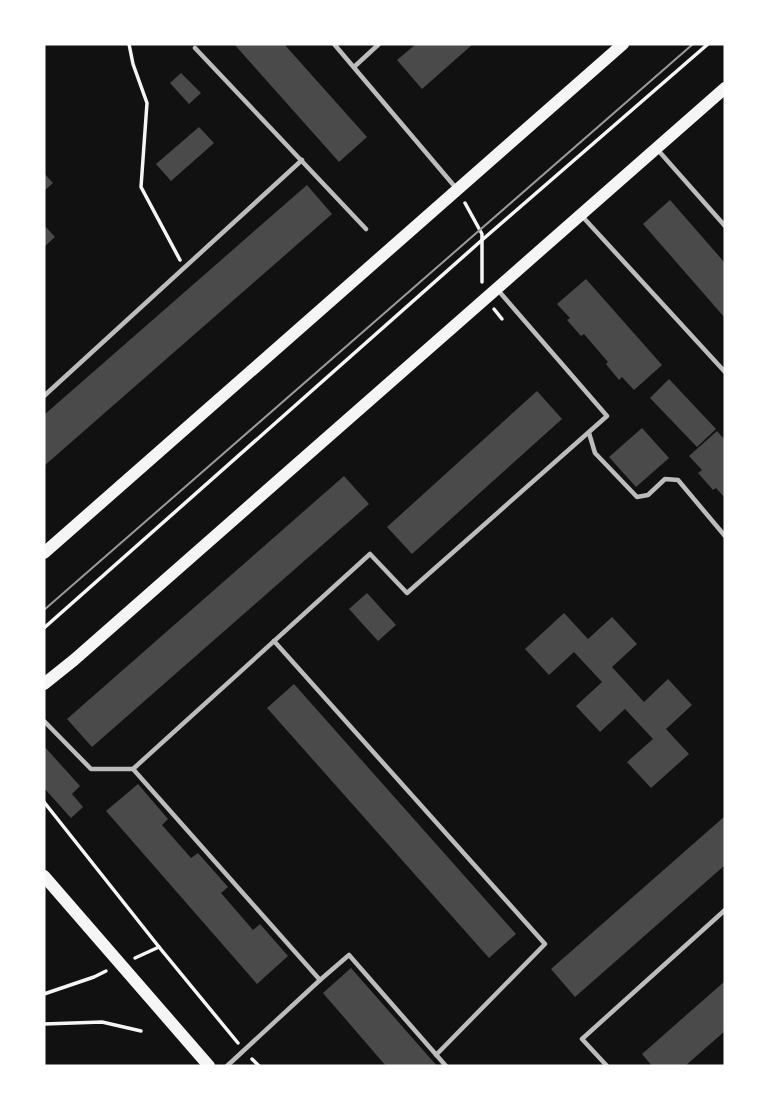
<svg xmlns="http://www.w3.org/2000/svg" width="769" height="1110" font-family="Spectral,serif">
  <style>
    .building { fill: #4a4a4a }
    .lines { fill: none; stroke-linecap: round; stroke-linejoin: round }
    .path { stroke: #f5f5f5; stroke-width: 3.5 }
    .service { stroke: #bcbcbc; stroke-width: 4.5 }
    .secondary { stroke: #f5f5f5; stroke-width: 12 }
    .tram { stroke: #9a9a9a; stroke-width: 2 }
  </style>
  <rect width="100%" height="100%" fill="#111"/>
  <g class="building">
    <path d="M234,44h50l83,93 -28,25z"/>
    <path d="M416,44h57l-51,45 -25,-29z"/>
    <path d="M181,73l20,20 -12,11 -19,-21z"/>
    <path d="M199,127l15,16 -43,38 -15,-17z"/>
    <path d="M44,173l9,10 -9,8z"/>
    <path d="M307,185l25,29 -288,252v-51z"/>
    <path d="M670,200l55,63v55l-82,-94z"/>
    <path d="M44,225l11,12 -11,10z"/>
    <path d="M586,279l76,86 -28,25 -12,-13 -3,3 -13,-16 2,-2 -24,-28 -3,2 -14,-16 3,-2 -13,-14z"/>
    <path d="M669,379l47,50 -19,18 -47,-49z"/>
    <path d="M537,391l25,28 -150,135 -25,-27z"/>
    <path d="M642,428l27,30 -33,29 -27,-30z"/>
    <path d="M717,431l8,9v58l-9,-10 -3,2 -15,-17 4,-3 -13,-14z"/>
    <path d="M344,476l25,28 -277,243 -25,-28z"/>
    <path d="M367,593l29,32 -18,16 -29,-32z"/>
    <path d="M564,613l24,26 24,-22 25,27 -25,23 32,35 24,-23 24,26 -26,24 23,25 -38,34 -24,-26 26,-23 -28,-30 -25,23 -24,-26 26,-24 -28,-30 -25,23 -24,-26z"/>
    <path d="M294,684l222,250 -27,24 -222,-250z"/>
    <path d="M44,746l36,40 -8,8 11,13 -12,11 -27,-30z"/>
    <path d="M138,784l30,35 -6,6 29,33 7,-5 30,34 -7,6 32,37 7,-6 28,32 -31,28 -151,-173z"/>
    <path d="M725,816v49l-150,132 -24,-28z"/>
    <path d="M351,968l86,98h-51l-63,-73z"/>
    <path d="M725,981v50l-40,35h-33l-10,-12z"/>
  </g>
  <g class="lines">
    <g class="path">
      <path d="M129,44l4,20 14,39 -6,84 39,73"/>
      <path d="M465,203l17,31v48"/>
      <path d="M494,309l8,10"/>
      <path d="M44,628l438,-388 226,-196"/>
      <path d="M44,802l115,145 79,96"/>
      <path d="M135,958l24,-11"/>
      <path d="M44,994l50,-17 12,-6"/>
      <path d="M44,1024l58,-2 39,9"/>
      <path d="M252,1059l7,7"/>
    </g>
    <g class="service">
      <path d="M334,44l122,144"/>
      <path d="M195,48l171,181"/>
      <path d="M354,67l25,-23"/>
      <path d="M657,149l68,77"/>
      <path d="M581,215l144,157"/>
      <path d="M44,396l258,-236"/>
      <path d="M589,433l6,20 42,44 11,-2 17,-16 13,1 47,56"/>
      <path d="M274,641l271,303 -109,111"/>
      <path d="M44,721l47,48h42l187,211"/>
      <path d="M133,769l237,-215 37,39 200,-177 -110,-127"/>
      <path d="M227,1066l93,-86 29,-25 97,111"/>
      <path d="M607,1066l-25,-27 143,-129"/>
    </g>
    <g class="secondary">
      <path d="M44,553l579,-509"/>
      <path d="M44,684l30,-24 651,-572"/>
      <path d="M44,876l165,190"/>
    </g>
    <path class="tram" d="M44,610l649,-566"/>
  </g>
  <rect width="769" height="1110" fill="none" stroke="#ffffff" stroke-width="91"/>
</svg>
